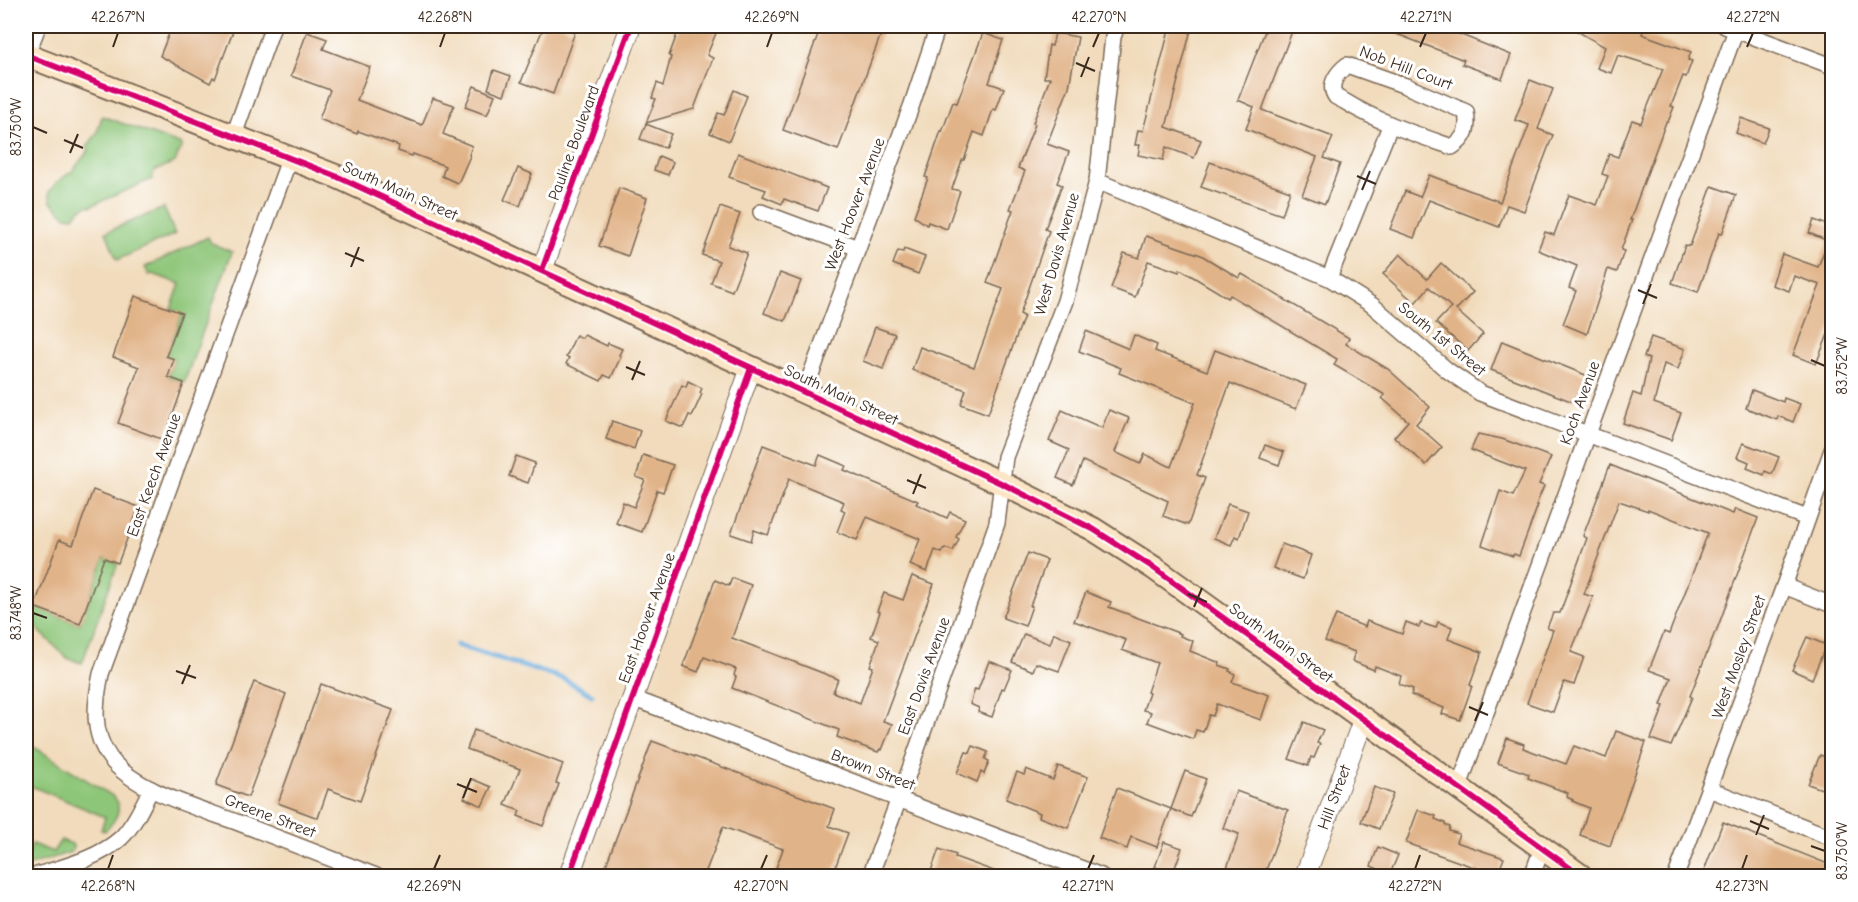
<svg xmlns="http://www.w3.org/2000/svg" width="1858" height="902" font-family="'Comic Neue',sans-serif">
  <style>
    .green { fill: #8ec679; stroke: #64784c; stroke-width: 1.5 }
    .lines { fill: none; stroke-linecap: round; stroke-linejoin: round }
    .stream { stroke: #67abdc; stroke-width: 5 }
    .building { fill: #e1b388 }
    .minor-casing { stroke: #7b6855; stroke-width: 18 }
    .tertiary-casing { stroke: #7b6855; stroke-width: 22 }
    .secondary-casing { stroke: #7b6855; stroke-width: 26 }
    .minor { stroke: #fff; stroke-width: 15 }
    .tertiary { stroke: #fff; stroke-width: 20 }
    .secondary { stroke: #fce5c4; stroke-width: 22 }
    .cycleway-casing { stroke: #fff; stroke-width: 10 }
    .cycleway { stroke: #d6006c; stroke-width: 6 }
    .ticks { fill: none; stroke: #3b2a1e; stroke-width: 2 }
    .labels { text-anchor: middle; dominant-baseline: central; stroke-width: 6; stroke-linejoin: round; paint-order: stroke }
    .street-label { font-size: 16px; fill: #3b2a1e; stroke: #fff }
    .neatline { fill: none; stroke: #3b2a1e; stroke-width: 2 }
    .ticks-label { font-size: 15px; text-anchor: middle; fill: #3b2a1e }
  </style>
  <rect width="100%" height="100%" fill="#fff"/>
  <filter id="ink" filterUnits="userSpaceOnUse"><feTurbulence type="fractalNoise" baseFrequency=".0167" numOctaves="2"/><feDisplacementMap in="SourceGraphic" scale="12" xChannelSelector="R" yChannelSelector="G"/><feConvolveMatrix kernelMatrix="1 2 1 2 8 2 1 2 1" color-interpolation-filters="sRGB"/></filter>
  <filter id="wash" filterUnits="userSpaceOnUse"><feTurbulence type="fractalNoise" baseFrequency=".008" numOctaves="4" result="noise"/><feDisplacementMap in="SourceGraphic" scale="24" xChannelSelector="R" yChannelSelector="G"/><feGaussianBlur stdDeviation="1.35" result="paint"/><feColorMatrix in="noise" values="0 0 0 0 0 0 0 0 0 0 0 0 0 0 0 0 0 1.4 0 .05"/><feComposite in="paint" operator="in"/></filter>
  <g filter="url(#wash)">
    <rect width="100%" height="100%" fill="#f1dbbc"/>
    <g class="green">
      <path d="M102,116l80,29 -7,17 -21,9 -2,8 -61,27 -3,-1 -10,6 -4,6 -8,-1 -15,-14 -2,-10 7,-9 17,-13 16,-20 -2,-3 10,-14z"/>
      <path d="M164,208l11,26 -58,26 -11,-28z"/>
      <path d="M208,237l3,6 21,9 -48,131 -16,-6 6,-18 -8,-3 16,-42 -11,-5 9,-25 -27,-10 -4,1 -4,-8z"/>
      <path d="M104,558l14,5 -36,100 -15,-5 -41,-40v-14l54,20z"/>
      <path d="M26,742l88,55c10,12 1,24 -9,34l-4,-1 4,-13 -79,-33z"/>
      <path d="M61,840l11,4 2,4 -3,4 -41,13 -4,-2 6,-19 21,8z"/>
    </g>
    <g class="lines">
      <path class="stream" d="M456,645l108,34 28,16"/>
    </g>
    <g id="blocks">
      <g class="building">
        <path d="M172,26h63l-20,53 -2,-2 -3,6 -50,-27z"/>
        <path d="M544,26h18l13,6 -22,62 -32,-12z"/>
        <path d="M680,26h39l-12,29 6,3 -19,51 -48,14 10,-24 -4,-1 5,-15 6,3 8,-29 -2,-1z"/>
        <path d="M821,26h63l-46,124 -55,-20z"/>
        <path d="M1170,26h22l-26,101 35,13 -7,18 -28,-11 -3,13 -25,-5 2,-10h-5l3,-15 5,1z"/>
        <path d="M1267,26h27l-32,84 71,27 -9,21 16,6 -15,40 -23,-9 15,-38 -71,-28 8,-22 -16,-7z"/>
        <path d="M1376,26h63l72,29 -9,24 -40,-15 2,-4z"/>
        <path d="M1568,26h77l-3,8 49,18 -3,8 4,1 -6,16 -3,-1 -12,30 3,1 -6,15h-2l-36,98h2l-11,30 3,1 -7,21 -9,-3 -21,65 -24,-10 13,-33 -7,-3 8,-22 -39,-16 7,-18 9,3 15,-40 28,10 11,-29 -6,-2 7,-20 9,3 14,-37 9,3 22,-54 -45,-14 -7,18 -14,-5 8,-21z"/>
        <path d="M307,32l20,7 -4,10 47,18 -13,33 65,25 11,-27 21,7 -11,29 29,12 -3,9 1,1 -11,25 -2,2 -15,-7 3,-10 -32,-12 -1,2 -14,-5 1,-5 -41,-15 -1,3 -38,-15 11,-29 -39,-14z"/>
        <path d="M983,33l20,7 -14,43 15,5 -8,22 -3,-1 -9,27 -10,-4 -10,28h-2l-10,29 8,2 -13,38 -19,-7 -1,3 -13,-9 14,-38 -3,-1 16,-46 1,1 11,-30 4,1z"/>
        <path d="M1055,33l23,4 -9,50 -22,57 22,8 -12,31 5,2 -17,44 4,2 -29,83 4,2 -36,98 -27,-10 5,-14 -54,-20 8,-23 54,20 29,-78 -16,-6 26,-73 -3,-1 15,-38 -7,-3 17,-44 -2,-1 17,-45h-6l5,-33 3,1z"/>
        <path d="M494,70l17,6 -7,19 -16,-6z"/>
        <path d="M1530,80l23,9 -15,40 15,6 -29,76 -17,-6 -8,22 -70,-27 -15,38 -24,-9 15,-38 15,6 9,-22 71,27 29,-77 -14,-5z"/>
        <path d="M474,86l21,9 -8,20 -22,-8z"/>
        <path d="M734,90l13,6 -18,45 -19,-8 8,-20 6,2z"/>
        <path d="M1741,118l28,10 -6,15 -27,-10z"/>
        <path d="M646,124l25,10 -6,14 -25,-9z"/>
        <path d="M738,153l89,35 -9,23 -34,-12 -2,5 -19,-8 3,-6 -37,-13z"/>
        <path d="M659,156l14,6 -5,13 -14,-5z"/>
        <path d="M1210,162l80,29 -8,24 -81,-28z"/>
        <path d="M518,168l14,6 -12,32 -16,-6z"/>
        <path d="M1712,186l24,9 -14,39 -3,-1 -21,59 -26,-9 13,-38 5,1z"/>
        <path d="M619,188l28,10 -19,58 -29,-10z"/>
        <path d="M720,207l20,7 -12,32 19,7 -15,38 -21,-8 8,-22 -17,-6z"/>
        <path d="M1814,220l19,7v95l-17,42 -23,-9 27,-70 -26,-9 -5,15 -17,-6 10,-31 36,13 10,-26 -19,-8z"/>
        <path d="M1146,236l55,19 38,23 3,-4 107,64 -3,6 42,25 42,38 -14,17 26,23 -16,18 -32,-28 14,-16 -26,-23 3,-3 -51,-30 3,-6 -107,-64 -2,3 -48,-29 -1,3 -31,-11 -13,36 -24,-9 13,-35 15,5z"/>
        <path d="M904,249l21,8 -7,17 -25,-10 5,-13 5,1z"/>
        <path d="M1400,254l27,25 14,-16 32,29 -17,18 27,24 -15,17 -32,-28 15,-16 -22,-20 -14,16 -32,-29z"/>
        <path d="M780,273l21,8 -16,40 -21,-8z"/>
        <path d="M135,296l47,17 -16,43 8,3 -6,18 16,6 -20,57 -46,-17 21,-56 -26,-10z"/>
        <path d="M875,327l20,7 -12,35 -20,-8z"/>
        <path d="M1086,331l43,18 5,-14 23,10 -2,6 52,20 8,-21 91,35 -10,24 -66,-26 -33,92 8,3 -17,47 -25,-9 5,-15 -85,-40 -10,24 -16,-7 12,-28 -20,-9 13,-31 40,18 7,-18 20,8 -14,34 25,12 5,-10 26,13 24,-64 -76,-30 2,-5 -42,-17z"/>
        <path d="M576,335l6,3 2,-3 23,11 1,-3 14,6 -3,6 2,1 -10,22 -7,-3 -3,6 -35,-17 3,-6 -3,-1z"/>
        <path d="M1651,337l34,12 -7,20 -14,-5 -10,39 27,10 -10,27 -48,-17 10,-30 8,3 8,-37 -5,-2z"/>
        <path d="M1502,341l86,35 -10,24 -4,-2 -1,4 -82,-32z"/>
        <path d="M688,381l14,7 -2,5 2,1 -10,22 -3,-1 -6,13 -17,-7 16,-36 4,2z"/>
        <path d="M1752,390l31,12 1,-4 16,6 -7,18 -15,-6 -1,4 -31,-12z"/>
        <path d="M612,421l28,10 -6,18 -28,-10z"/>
        <path d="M1478,434l24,5 49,18 -12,27 5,2 -8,19h2l-19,51 -5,-2 -1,2 -31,-11 18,-54 13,5 12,-25 -54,-21z"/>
        <path d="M1743,443l36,14 -7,17 -7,-3 -1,4 -17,-7 2,-6 -12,-5z"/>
        <path d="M763,445l53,20 4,-10 26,11 -2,4 74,31 -2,3 31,14 3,-6 15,7 -9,18 3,2 -6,12 -8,-3 -3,5 -7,-3 -8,22 -17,-7 10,-26 -53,-22 -10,23 -20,-8 8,-21 -4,-2 3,-7 -55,-23 -21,56 -14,-5 -3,11 -20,-7z"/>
        <path d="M1265,445l19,7 -5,13 -19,-7z"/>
        <path d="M643,455l30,10 -10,27 -6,-2 -15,42 -26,-9 7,-21 11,5 11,-27 -9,-3z"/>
        <path d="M516,456l19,7 -7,20 -19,-7z"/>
        <path d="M1610,465l123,49 2,-5 23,9 -42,114h-1l-25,64 2,1 -21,49 -20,-7 13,-33 -3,-1 10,-27 -22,-8 15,-38 5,2 39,-101 -60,-24v2l-29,-10 -35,93 9,3 -22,55 13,5 -10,28 -10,-3 -11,30 -26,-9 26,-73 -6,-2 6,-15h7l27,-75 -4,-2z"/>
        <path d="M93,490l46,17 -21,56 -14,-5 -24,66 -46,-17 25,-67 14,5z"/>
        <path d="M1228,504l20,7 -9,27 -4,-2 -4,9 -17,-7z"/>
        <path d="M1282,544l29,11 -8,24 -30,-11z"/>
        <path d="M1028,553l19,7 -17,46h2l-7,20 -22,-8z"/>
        <path d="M912,576l22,8 -51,137 9,3 -10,26 -2,-1 -2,3 -41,-15 2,-7 -107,-42 4,-11 -2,-2 2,-6 -32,-12 -6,15 -15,-6 32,-86 14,6 3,-8 19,7 -19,53 106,41 -5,13 27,11 13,-36 -3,-1 9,-26 -8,-3 9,-25 -3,-1 7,-18 19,7z"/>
        <path d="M1086,592l25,10 -2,5 72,27 -1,2 13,5 -3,10 30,12 -1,2 11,4 -1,2 6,3 -3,8 37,13 -8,25 -44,-16 -4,12 -4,-1 -6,17 -7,-2 -3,9 -46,-17 4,-10 -8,-2 6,-17 -2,-1 10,-29 -35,-13 4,-10 -52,-19z"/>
        <path d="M1336,615l29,12 2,-6 35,13 4,-12 13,5 2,-4 15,5 2,-6 14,5 -4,12 34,13 -12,33 2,1 -12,34 -18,-6 2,-6 -33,-13 2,-6 -14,-5 2,-8 -26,-10 -1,4 -22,-9 3,-9 -30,-11z"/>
        <path d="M1054,633l17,7 -12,31 -23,-8 -3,8 -21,-9 12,-28 26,10z"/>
        <path d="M1807,637l19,8 -14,34 -20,-9z"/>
        <path d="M989,661l23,9 -8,19 -2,-1 -10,29 -14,-5 1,-4 -9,-4 5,-15 3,1z"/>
        <path d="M254,682l32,12 -38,103 -32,-12z"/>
        <path d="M321,684l72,26 -33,91 -32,-12 -10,29 -40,-15z"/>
        <path d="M1304,722l19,8 -6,13 3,1 -6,14 -3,-1 -3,9 -19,-7z"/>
        <path d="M474,730l89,34 -7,19 3,1 -16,42 -25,-10 2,-5 -15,-6 15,-36 -53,-20z"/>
        <path d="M1616,731l30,11 -36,104 -30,-11 9,-27 -17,-7 1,-1 -6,-3 1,-4 -40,-15 1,-4 -31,-11 9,-25 17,6 -1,4 43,16 8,-18 32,12z"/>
        <path d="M652,741l183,68 -6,17 19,7 -16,43h-59l10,-27 -60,-22 -19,49h-102z"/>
        <path d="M973,746l15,6 -3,7 4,2 -5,13 -3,-2 -4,10 -20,-9 9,-21 4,1z"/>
        <path d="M1820,755l13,5v33l-25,-9z"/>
        <path d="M1058,766l30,11 -20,51 -29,-11 1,-4 -34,-14 11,-27 7,3 2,-6 27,11z"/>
        <path d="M1185,771l21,8 -15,38 -20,-8 -14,38 -26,-10 -4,12 -28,-11 18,-50 54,21z"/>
        <path d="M472,779l19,8 -9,19 -18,-8z"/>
        <path d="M1374,787l19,7 -14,35 -18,-7z"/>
        <path d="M1236,791l52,19 -24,66h-40l15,-42 -16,-6z"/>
        <path d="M1418,810l18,6 -1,3 10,4v2l5,2 -1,4 10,3 -3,8 48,16 -7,18h-24l3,-8 -70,-25z"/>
        <path d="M1723,822l110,44v10h-131z"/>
        <path d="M1164,842l18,6 -9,25 -18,-6z"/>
        <path d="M1378,847l20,8 -8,19 -19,-8z"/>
        <path d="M939,849l17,6 -1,2 50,18 -1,1h-59l-14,-5z"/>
      </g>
    </g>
  </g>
  <g filter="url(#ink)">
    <use href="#blocks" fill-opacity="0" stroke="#7b6855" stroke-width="1.5"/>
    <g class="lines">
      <g class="minor-casing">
        <g id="minor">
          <path d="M1725,26l107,40"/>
          <path d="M27,55l11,-29"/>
          <path d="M1347,65l59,21 60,26c3,16 0,26 -14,35 -37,-13 -74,-25 -108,-46 -2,-1 -7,-3 -8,-4 -9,-12 2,-25 11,-32z"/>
          <path d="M234,135l39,-109"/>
          <path d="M290,157l-189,517c-6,29 -10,58 9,84 24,33 92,51 129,65 46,18 92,36 137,53"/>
          <path d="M1097,181l232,97 43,27 75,65 33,23 327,125"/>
          <path d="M761,212l97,36"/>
          <path d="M1329,278l61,-152"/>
          <path d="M804,393l107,-286 27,-81"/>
          <path d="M1784,586l48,19"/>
          <path d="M632,698l469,178"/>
          <path d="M1458,789l278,-759"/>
          <path d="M1709,789l123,49"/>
          <path d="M34,876c29,-9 64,-17 87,-38 13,-13 22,-33 30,-49"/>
          <path d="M870,876l36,-96 91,-257 8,-66 60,-156 32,-120 16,-144 4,-11"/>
          <path d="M1532,876l10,-28"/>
          <path d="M1676,876l108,-290 48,-136"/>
        </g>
      </g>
      <g class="tertiary-casing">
        <g id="tertiary">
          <path d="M542,270l89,-244"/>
          <path d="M569,876l182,-508"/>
          <path id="s1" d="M1305,876l59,-158"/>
        </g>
      </g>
      <g class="secondary-casing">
        <path id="secondary" d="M26,55l312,122 665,307 90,45 61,39 427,308"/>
      </g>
      <use href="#minor" class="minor"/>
      <use href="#tertiary" class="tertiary"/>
      <use href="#secondary" class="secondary"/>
      <g class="cycleway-casing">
        <g id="cycleway">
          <path d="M26,55l312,122 665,307 90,45 61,39 427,308"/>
          <path d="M542,270l89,-244"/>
          <path d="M569,876l182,-508"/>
        </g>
      </g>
      <use href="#cycleway" class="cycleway"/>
    </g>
  </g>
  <path class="ticks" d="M113,47l5,-14M440,47l5,-14M767,47l5,-14M1093,47l6,-14M1420,47l6,-14M1747,47l6,-14M1076,63l19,8M1081,77l8,-20M33,127l14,6M64,140l19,8M70,153l8,-19M1357,176l19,8M1362,190l8,-19M345,253l19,8M351,267l8,-20M1638,290l19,8M1643,304l8,-20M1811,360l14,6M626,367l19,8M632,380l8,-19M907,480l19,8M913,494l8,-20M1188,594l19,8M1194,607l8,-19M33,613l14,5M176,671l20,7M182,684l8,-19M1469,707l19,8M1475,721l8,-19M457,784l20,8M463,798l8,-20M1750,821l19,8M1756,835l8,-20M1811,846l14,5M108,869l5,-14M434,869l6,-14M761,869l6,-14M1088,869l6,-14M1415,869l5,-14M1742,869l5,-14"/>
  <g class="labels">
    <g class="street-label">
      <text transform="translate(1406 68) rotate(21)">Nob Hill Court</text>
      <text transform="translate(574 143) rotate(-70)">Pauline Boulevard</text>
      <text transform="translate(400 191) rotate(24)">South Main Street</text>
      <text transform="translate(855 204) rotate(-69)">West Hoover Avenue</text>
      <text transform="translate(1057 254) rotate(-74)">West Davis Avenue</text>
      <text transform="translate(1442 339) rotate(39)">South 1st Street</text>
      <text transform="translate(841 395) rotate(25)">South Main Street</text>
      <text transform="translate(1580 403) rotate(-70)">Koch Avenue</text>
      <text transform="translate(154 475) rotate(-70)">East Keech Avenue</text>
      <text transform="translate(647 618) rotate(-70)">East Hoover Avenue</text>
      <text transform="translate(1281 643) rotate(36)">South Main Street</text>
      <text transform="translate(1739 657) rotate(-70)">West Mosley Street</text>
      <text transform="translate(924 676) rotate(-70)">East Davis Avenue</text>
      <text transform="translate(873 770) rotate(21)">Brown Street</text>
      <text stroke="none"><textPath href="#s1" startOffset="84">Hill Street</textPath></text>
      <text transform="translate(270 816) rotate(21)">Greene Street</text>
    </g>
  </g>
  <rect width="1858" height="902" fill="none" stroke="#fff" stroke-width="66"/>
  <rect x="33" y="33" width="1792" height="836" class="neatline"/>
  <g class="ticks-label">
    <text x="118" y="22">42.267°N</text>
    <text x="445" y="22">42.268°N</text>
    <text x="772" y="22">42.269°N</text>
    <text x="1099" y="22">42.270°N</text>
    <text x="1426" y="22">42.271°N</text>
    <text x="1753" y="22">42.272°N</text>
    <text transform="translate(16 127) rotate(-90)" y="5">83.750°W</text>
    <text transform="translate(1842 366) rotate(-90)" y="5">83.752°W</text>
    <text transform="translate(16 613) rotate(-90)" y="5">83.748°W</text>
    <text transform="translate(1842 851) rotate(-90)" y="5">83.750°W</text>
    <text x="108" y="891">42.268°N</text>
    <text x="434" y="891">42.269°N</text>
    <text x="761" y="891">42.270°N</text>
    <text x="1088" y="891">42.271°N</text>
    <text x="1415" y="891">42.272°N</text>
    <text x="1742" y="891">42.273°N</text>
  </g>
</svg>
